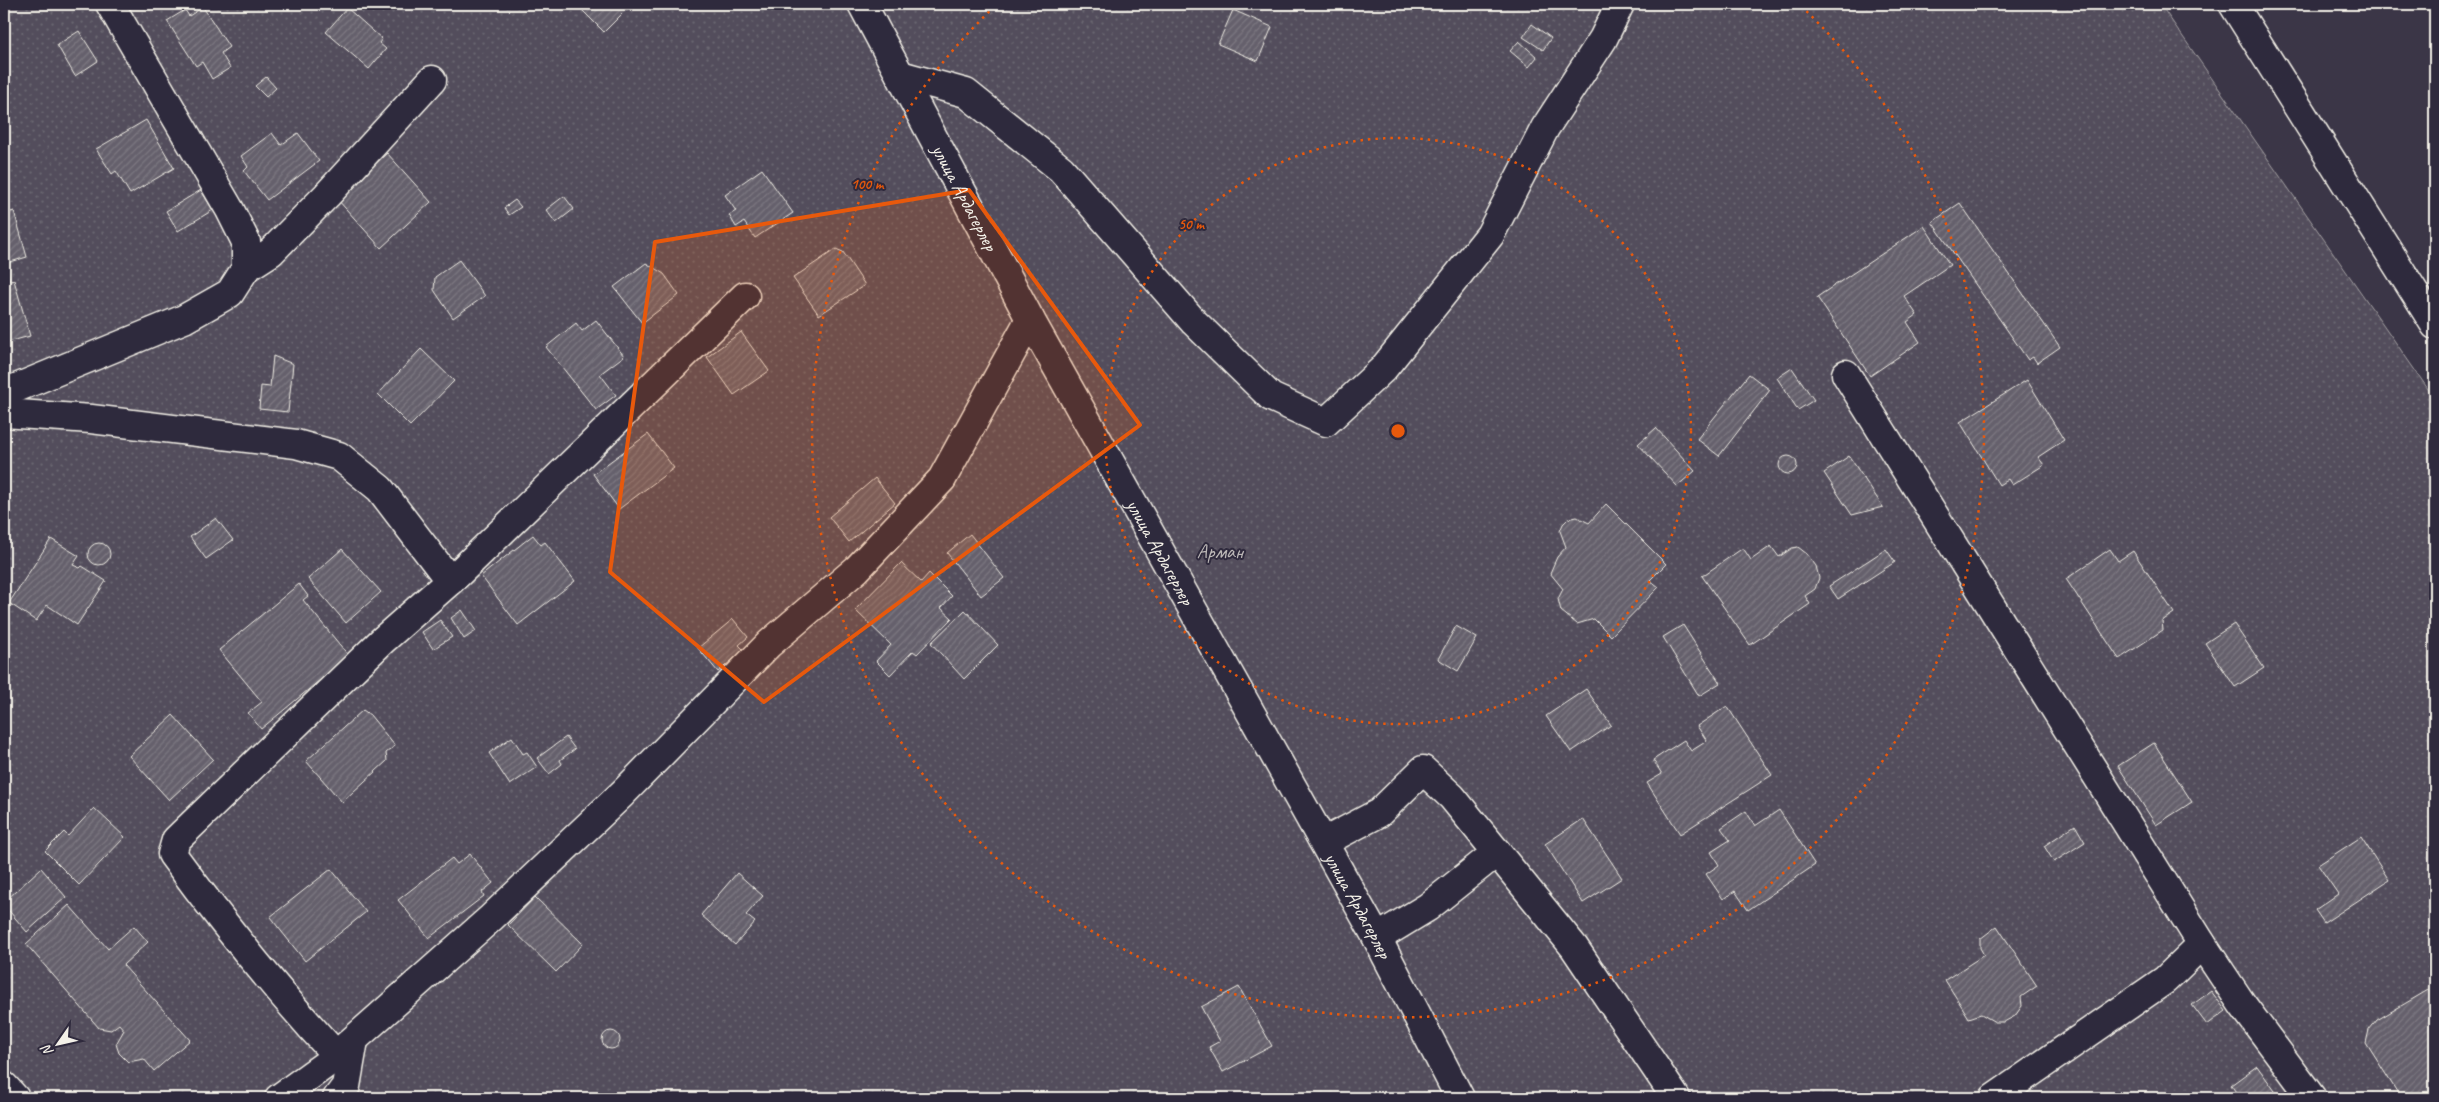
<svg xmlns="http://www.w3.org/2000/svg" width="2439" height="1102" font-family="Caveat,sans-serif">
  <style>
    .park { fill: url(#park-dots); stroke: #a4a0a2 }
    .building { fill: url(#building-hatch); stroke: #f4f1e8 }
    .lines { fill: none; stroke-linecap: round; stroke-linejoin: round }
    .minor-casing { stroke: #f4f1e8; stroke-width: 31 }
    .major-casing { stroke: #f4f1e8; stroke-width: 31 }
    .minor { stroke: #2f2a3d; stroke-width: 28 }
    .major { stroke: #2f2a3d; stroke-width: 28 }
    .marked { fill: #e8590c; fill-opacity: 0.2; stroke: #e8590c; stroke-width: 4; stroke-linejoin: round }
    .ring { fill: none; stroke: #e8590c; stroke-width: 2.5; stroke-dasharray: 2.5 5 }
    .labels { text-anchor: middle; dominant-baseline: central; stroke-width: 4; stroke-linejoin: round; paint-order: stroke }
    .street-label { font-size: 20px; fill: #f4f1e8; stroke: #2f2a3d }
    .park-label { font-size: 20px; fill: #bcb8b7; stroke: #2f2a3d }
    .centre { fill: #e8590c; stroke: #2f2a3d; stroke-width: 2.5 }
    .ring-label { font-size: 15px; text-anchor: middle; font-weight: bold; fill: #e8590c; stroke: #2f2a3d; stroke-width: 4; stroke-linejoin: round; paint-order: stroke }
  </style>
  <defs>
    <pattern id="park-dots" width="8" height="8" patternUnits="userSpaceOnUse" patternTransform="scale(1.25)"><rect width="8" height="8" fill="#534e5c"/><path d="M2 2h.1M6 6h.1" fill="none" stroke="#6c6873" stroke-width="1.8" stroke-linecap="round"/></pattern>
    <pattern id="building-hatch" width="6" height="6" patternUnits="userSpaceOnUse" patternTransform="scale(1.25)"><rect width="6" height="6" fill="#65616c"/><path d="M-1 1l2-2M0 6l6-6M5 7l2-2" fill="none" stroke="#7c7881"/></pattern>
  </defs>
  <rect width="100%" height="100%" fill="#3b3647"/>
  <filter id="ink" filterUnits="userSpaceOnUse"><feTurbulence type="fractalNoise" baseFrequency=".02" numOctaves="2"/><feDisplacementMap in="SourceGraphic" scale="10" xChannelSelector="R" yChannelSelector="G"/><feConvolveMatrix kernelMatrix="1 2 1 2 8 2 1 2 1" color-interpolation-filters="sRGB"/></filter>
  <g filter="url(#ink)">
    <path class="park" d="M4,4h2156l275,395v699h-2431z"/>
    <g class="building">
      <path d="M576,4h56l-28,28z"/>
      <path d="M203,7l26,40 -8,6 9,15 -18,11 -10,-17 -6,4 -29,-45 18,-11 4,6z"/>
      <path d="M347,8l35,31 -3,4 7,6 -17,20 -43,-37z"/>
      <path d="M1233,10l39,17 -14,34 -40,-17z"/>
      <path d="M1532,24l19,14 -8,12 -20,-13z"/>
      <path d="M79,31l19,30 -23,15 -18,-31z"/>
      <path d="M1519,41l18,16 -8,10 -19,-16z"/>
      <path d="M266,77l10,11 -10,9 -11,-11z"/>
      <path d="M146,120l28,48 -44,26 -14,-23 -4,3 -16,-25z"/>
      <path d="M272,133l9,12 17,-12 21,28 -52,39 -23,-29 4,-4 -7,-11z"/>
      <path d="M387,153l44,49 -50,46 -44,-49z"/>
      <path d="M762,169l31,44 -38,25 -11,-16 -8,5 -7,-12 7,-4 -11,-16z"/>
      <path d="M201,190l12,20 -35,21 -12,-20z"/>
      <path d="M564,196l10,13 -18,14 -10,-13z"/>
      <path d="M515,200l6,7 -12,8 -5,-7z"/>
      <path d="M1960,203l100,144 -23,16 -4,-6 -5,3 -96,-138z"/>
      <path d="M14,211l13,46 -20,6 -3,-10v-39z"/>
      <path d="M1924,226l26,39 -46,31 13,19 -10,7 13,20 -50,34 -53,-79z"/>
      <path d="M836,249l7,3 22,33 -46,30 -26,-37z"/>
      <path d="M4,258l6,23 4,-1 16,56 -26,7z"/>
      <path d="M459,260l26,36 -32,22 -19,-28 1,-13z"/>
      <path d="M646,263l18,11 15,21 -37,28 -28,-36z"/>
      <path d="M596,320l28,36 -24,18 16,21 -20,15 -50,-63 30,-24 6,8z"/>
      <path d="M741,332l28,39 -35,24 -27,-38z"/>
      <path d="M421,349l33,32 -44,45 -32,-32z"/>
      <path d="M273,356l20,8 -5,48 -29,-3 2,-23 9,1z"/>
      <path d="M1792,368l22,32 -16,10 -21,-32z"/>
      <path d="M1749,374l21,16 -51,66 -22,-17z"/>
      <path d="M2027,380l37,60 -26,17 6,8 -32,20 -4,-6 -9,6 -39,-63z"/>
      <path d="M1656,428l39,43 -18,15 -39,-42z"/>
      <path d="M648,434l26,34 -55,41 -26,-35z"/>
      <path d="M1849,456l34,51 -31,8 -28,-42z"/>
      <circle cx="1788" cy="465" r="9"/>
      <path d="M875,478l20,25 -46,39 -20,-25z"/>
      <path d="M1606,504l60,60 -16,16 9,7 -48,49 -17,-17 -17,5 -16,-13 -3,-12 5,-10 -13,-16 7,-16 9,-10 -6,-16 3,-7 5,-5 9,-2 12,6z"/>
      <path d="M216,518l17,22 -27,19 -16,-22z"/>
      <path d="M970,534l34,44 -23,18 -34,-43z"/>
      <path d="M533,535l8,10 4,-3 30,39 -57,44 -37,-49z"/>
      <path d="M51,539l28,17 -6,9 7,3 2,-2 24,15 -29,44 -30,-20 -11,16 -27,-18z"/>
      <circle cx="99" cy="554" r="11"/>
      <path d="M1771,546l8,11 13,-9 6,-1 9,7 9,12 3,12 -4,11 -10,7 5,8 -60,41 -48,-69 41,-28 8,12z"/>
      <path d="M342,549l39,43 -35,31 -38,-44z"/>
      <path d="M1886,549l9,13 -57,37 -9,-13z"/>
      <path d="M2110,549l8,12 15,-10 41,62 -12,8 1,9 -44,29 -53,-80z"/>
      <path d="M901,563l20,19 8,-9 23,23 -11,12 11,10 -35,36 -4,-3 -23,24 -14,-14 15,-16 -36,-35z"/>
      <path d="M299,584l9,12 -5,4 46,56 -88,73 -13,-16 14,-11 -43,-52z"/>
      <path d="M462,610l14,21 -12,8 -13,-21z"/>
      <path d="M965,610l33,35 -34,34 -33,-36z"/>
      <path d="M733,619l15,18 -9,8 5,5 -26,22 -20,-24z"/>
      <path d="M440,620l12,17 -19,12 -11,-17z"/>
      <path d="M2234,624l30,44 -29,19 -30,-44z"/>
      <path d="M1683,625l37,58 -21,13 -36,-59z"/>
      <path d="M1456,626l21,12 -19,33 -20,-12z"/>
      <path d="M1586,689l25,36 -40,27 -25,-36z"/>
      <path d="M1727,706l45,69 -92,59 -33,-51 15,-9 -9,-14 31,-20 7,11 16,-10 -10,-15z"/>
      <path d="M363,710l7,5 25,31 -9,7 1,8 -45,41 -36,-41z"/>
      <path d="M173,715l40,44 -44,41 -40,-44z"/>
      <path d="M512,737l11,17 4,-2 10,15 -27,18 -21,-32z"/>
      <path d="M566,737l9,12 -15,11 2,4 -13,10 -12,-16z"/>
      <path d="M2154,743l38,59 -36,23 -38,-59z"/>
      <path d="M94,808l31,29 -46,48 -34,-34 19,-19 4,4z"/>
      <path d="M1779,810l36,55 -67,45 -13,-19 -12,8 -17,-25 13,-9 -8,-13 19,-12 -9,-12 25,-17 9,15z"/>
      <path d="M1583,819l39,59 -39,25 -38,-59z"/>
      <path d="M2075,825l10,17 -31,20 -10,-16z"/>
      <path d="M2361,837l28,43 -65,43 -9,-13 23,-16 -20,-29z"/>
      <path d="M470,854l23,29 -11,9 2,4 -55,42 -31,-38 54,-42 5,6z"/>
      <path d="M41,868l25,29 -39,35 -23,-27v-3z"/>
      <path d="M331,869l35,43 -61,49 -35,-44z"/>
      <path d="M737,873l26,23 -17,19 9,7 -20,23 -34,-30z"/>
      <path d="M535,897l48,47 -27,28 -48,-47z"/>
      <path d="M69,905l39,44 26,-23 14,16 -25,23 67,75 -36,31 -10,-12 -16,3 -9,-9 -3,-9 8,-14 -5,-6 -8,6 -12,-2 -73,-84z"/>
      <path d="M1997,926l40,60 -16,11 1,9 -7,10 -11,6h-9l-14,-8 -12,4 -24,-38 39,-25 -4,-7v-9z"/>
      <path d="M2435,986v112h-31l-5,-3 -33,-52 3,-13 8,-10z"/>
      <path d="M1239,987l33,59 -49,26 -14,-25 11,-6 -19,-34z"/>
      <path d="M2211,991l15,20 -19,14 -15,-20z"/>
      <circle cx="611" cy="1040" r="9"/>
      <path d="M2257,1066l23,32h-40l-9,-13z"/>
    </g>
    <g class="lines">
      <g class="minor-casing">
        <g id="minor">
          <path d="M2233,4l202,321"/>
          <path d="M900,75l66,18 95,76 133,153 77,75 55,25 57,-53 107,-134 55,-107 58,-89 17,-35"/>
          <path d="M246,268l25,-16 56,-57 105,-115"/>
          <path d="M1846,374l356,570 -37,36 -171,118"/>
          <path d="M4,393l180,-74 46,-26 16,-25v-26l-16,-32 -120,-206"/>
          <path d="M4,413l87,6 205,25 43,12 41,33 70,92"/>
          <path d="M1324,842l55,-29 44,-43 29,27 122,150 102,151"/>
          <path d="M1377,938l51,-31 69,-55"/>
          <path d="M2202,944l40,60 70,94"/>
          <path d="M336,1055c-59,-64 -113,-131 -164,-201l4,-14 207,-200 76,-67 286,-277"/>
          <path d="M4,1086l11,12"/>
          <path d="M279,1098l47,-34 165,-146 131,-124 147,-150 88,-75 85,-90 88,-160"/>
          <path d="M337,1098l9,-12 8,-46"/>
        </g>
      </g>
      <g class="major-casing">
        <g id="major">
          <path id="s1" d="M862,4l168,315 347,619 83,160"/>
        </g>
      </g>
      <use href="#minor" class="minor"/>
      <use href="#major" class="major"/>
    </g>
  </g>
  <path class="marked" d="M969,190l171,235 -376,277 -154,-130 45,-330z"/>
  <g class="ring">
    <circle cx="1398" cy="431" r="293"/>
    <path d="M1801 6A586 586 0 1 1 995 6"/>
  </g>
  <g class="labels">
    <g class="street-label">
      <text stroke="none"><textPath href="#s1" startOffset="219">улица Ардагерлер</textPath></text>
      <text stroke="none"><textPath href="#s1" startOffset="624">улица Ардагерлер</textPath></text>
      <text stroke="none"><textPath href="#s1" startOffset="1029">улица Ардагерлер</textPath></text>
    </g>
    <g class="park-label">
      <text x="1220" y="551">Арман</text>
    </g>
  </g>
  <circle cx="1398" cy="431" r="8" class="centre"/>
  <g class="ring-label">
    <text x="867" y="189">100 m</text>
    <text x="1191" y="229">50 m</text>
  </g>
  <rect width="2439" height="1102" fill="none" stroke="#2f2a3d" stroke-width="20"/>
  <rect x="10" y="10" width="2419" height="1082" fill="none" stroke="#f4f1e8" stroke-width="2" filter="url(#ink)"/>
  <g transform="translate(58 1044) rotate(236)" stroke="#2f2a3d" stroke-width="4" paint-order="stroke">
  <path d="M0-4L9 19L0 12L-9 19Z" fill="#f4f1e8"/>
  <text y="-8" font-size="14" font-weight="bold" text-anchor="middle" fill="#f4f1e8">N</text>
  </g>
</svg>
